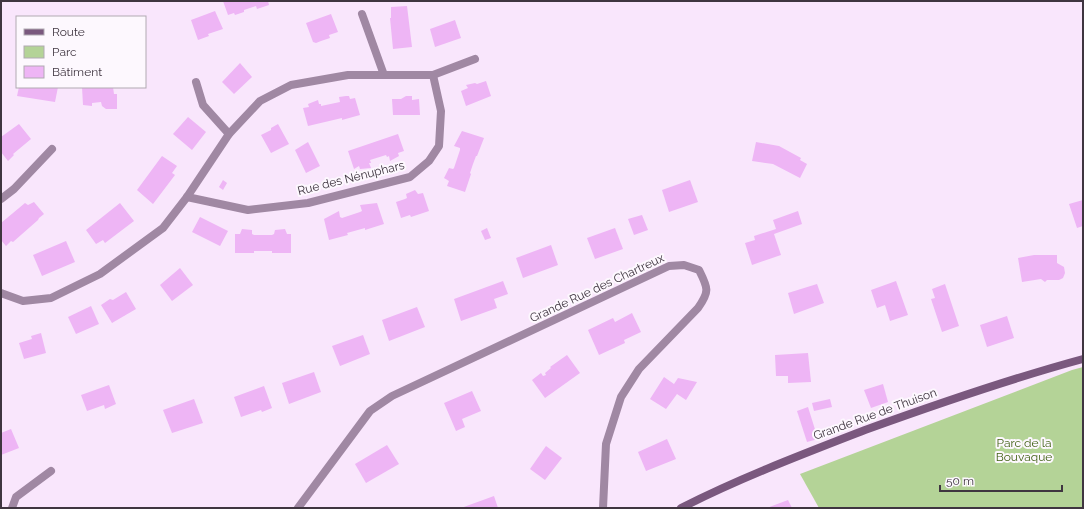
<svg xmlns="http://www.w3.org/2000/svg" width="1084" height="509" font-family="Raleway,sans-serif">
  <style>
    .green { fill: #b4d397 }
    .building { fill: #eeb5f5 }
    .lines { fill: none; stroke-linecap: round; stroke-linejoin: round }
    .street { stroke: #a088a3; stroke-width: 8 }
    .secondary { stroke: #7a587e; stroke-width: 8 }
    .labels { text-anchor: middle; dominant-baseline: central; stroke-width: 4; stroke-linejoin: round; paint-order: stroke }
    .street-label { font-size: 12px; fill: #3f3540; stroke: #fdf8fe }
    .park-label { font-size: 12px; fill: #3f5f12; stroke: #fdf8fe }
  </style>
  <rect width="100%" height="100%" fill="#f9e6fc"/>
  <path class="green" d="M1083,367v141h-264l-19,-34 272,-104z"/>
  <g class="building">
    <path d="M223,1h45l1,4 -12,4 -1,-3 -12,4v2l-9,3 -1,-2 -6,2z"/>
    <path d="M407,6l5,41 -19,2 -3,-31h1v-11z"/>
    <path d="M215,11l8,18 -15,5 1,2 -11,4 -7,-20z"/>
    <path d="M331,14l7,18 -9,3 1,3 -9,3 -5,2 -3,-1 -7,-19z"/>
    <path d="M455,20l6,18 -26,9 -5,-18z"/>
    <path d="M240,63l12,14 -18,17 -12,-12z"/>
    <path d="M486,81l5,15 -25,10 -5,-15 7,-3 -2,-3 9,-2 2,1z"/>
    <path d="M19,87h39l-3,15 -38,-6z"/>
    <path d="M82,87h31l1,7h3v15h-11l-4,-3 -1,-4 -9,1v3l-9,-1z"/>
    <path d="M346,96h3l1,3 5,-1 5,17 -18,5v-2l-34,8 -5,-18 6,-1 -1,-3 10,-4 1,4h2v2l19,-4 -1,-5z"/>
    <path d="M406,96h6v4l7,-1 1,16h-27l-1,-16h9z"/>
    <path d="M188,117l18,15 -14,18 -19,-16z"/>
    <path d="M19,124l12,15 -18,15 1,1 -6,6 -7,-9v-15z"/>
    <path d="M278,124l11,20 -18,9 -10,-18 10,-5v-2z"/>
    <path d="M462,131l22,7 -7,18h-1l-3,8 -3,9 1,1 -6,18 -18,-6 2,-5 -5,-3 5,-10 4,1 1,-1 6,-18v-2l-6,-2z"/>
    <path d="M398,134l6,17 -6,2 1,3 -9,5 -1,-5 -2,1 -1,-2 -16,5 1,3h-2l2,5 -11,1 -1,-3 -5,3 -6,-18z"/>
    <path d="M308,142l12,24 -14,7 -11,-23z"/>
    <path d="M756,142l23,4 22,12 -1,2 7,4 -7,14 -27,-14 -21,-3z"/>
    <path d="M162,156l15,10 -5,7 3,2 -22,29 -16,-14z"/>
    <path d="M223,180l4,3 -4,7 -4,-3z"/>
    <path d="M690,180l8,22 -29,10 -7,-22z"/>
    <path d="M415,190l3,4 5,-1 6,18 -18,6 -1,-2 -9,3 -5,-16 9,-3 2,-1 -1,-4z"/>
    <path d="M1083,200v26l-6,2 -8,-24z"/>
    <path d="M34,202l10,12 -5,4 -1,2 -25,22 -2,-1 -5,5 -5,-6v-17l24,-20 3,2z"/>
    <path d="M120,203l14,18 -29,22 -2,-3 -7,4 -10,-14z"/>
    <path d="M377,203l7,21 -19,6v-2l-18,5 1,2 -19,5 -5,-21 15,-8 1,6 2,1 18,-6 2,-1 -2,-6z"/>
    <path d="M798,211l4,13 -28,10 7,21 -29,10 -7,-22 10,-3 -1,-4 22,-7 -3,-9z"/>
    <path d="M642,215l6,15 -14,5 -6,-16z"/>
    <path d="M200,217l28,14 -8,15 -28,-14z"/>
    <path d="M487,228l4,10 -6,2 -4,-9z"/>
    <path d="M615,228l8,21 -28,10 -8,-21z"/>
    <path d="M242,229l10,1v4l2,1h18l2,-1 1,-4 10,-1 2,5h4v19h-19v-2h-18v2h-19v-19h5z"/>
    <path d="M66,241l9,21 -33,14 -9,-21z"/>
    <path d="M551,245l7,20 -35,13 -7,-20z"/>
    <path d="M1034,255h23v8l7,4 1,6 -2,5 -4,2h-12l-2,2 -4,-3 -19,3 -4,-24z"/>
    <path d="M180,268l13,17 -21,16 -12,-16z"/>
    <path d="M503,281l5,13 -14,5 3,9 -36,13 -7,-22z"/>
    <path d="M896,281l12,34 -18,6 -5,-16 -8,3 -6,-18z"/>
    <path d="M817,284l7,19 -30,11 -6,-21z"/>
    <path d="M945,284l14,42 -17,6 -11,-33 4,-1 -3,-9z"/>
    <path d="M126,292l10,17 -24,14 -11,-18 9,-6 3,1z"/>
    <path d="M91,306l8,18 -23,10 -8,-17z"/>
    <path d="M417,307l8,20 -36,14 -7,-21z"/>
    <path d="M632,313l9,19 -17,8 1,3 -26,12 -11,-25 25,-12 2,4z"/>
    <path d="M1007,316l7,22 -27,9 -7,-22z"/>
    <path d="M41,333l5,20 -22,6 -5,-16 13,-4 -1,-3z"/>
    <path d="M363,335l7,19 -30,12 -8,-20z"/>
    <path d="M808,353l3,29 -23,1v-7h-12l-1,-21z"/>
    <path d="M567,355l13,18 -35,25 -13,-18 9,-7 2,3 3,-1 -1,-2 6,-5 -1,-1z"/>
    <path d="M314,372l7,20 -32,12 -7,-21z"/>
    <path d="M664,377l10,7 4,-6 19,4 -11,18 -9,-6 -11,15 -16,-10z"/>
    <path d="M883,384l5,18 -17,6 -7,-18z"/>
    <path d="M109,385l7,19 -11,5 -1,-4 -17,6 -6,-16z"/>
    <path d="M264,386l8,22 -10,4 -1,-2 -20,7 -7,-20z"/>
    <path d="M472,391l9,20 -19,8 3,8 -9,4 -12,-28z"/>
    <path d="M194,399l9,24 -31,10 -9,-23z"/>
    <path d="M830,399l2,8 -18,4 -2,-8z"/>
    <path d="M808,407l10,32 -11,3 -10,-31z"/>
    <path d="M11,429l8,19 -18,7v-22z"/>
    <path d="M667,439l9,20 -30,12 -8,-19z"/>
    <path d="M387,445l12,19 -33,19 -11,-19z"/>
    <path d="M546,446l16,12 -17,22 -15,-11z"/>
    <path d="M494,496l4,12h-37z"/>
    <path d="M788,500l4,8h-25l5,-2z"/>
  </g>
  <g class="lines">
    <g class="street">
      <path d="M362,14l22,61"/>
      <path d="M196,82l7,23 26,29"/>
      <path d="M187,197l61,13 60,-7 102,-26 19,-16 10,-15 2,-35 -8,-36"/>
      <path d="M1,199l13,-10 38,-40"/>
      <path d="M1,293l22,8 28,-3 49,-24 63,-46 24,-31 42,-63 31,-33 31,-16 57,-10h85l42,-16"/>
      <path d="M12,508l4,-11 35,-26"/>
      <path d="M298,508l72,-97 22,-15 277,-130 15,-1 15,5c9,18 11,21 -1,38l-59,61 -18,28 -15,47 -3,64"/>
    </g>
    <path class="secondary" d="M681,508c59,-30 122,-54 184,-78 72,-26 144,-51 218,-71"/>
  </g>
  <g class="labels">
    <g class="street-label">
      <text transform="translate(351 178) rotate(-14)">Rue des Nénuphars</text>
      <text transform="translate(597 288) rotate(-25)">Grande Rue des Chartreux</text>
      <text transform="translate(875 414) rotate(-20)">Grande Rue de Thuison</text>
    </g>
    <g class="park-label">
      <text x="1024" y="443">Parc de la<tspan x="1024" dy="14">Bouvaque</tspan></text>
    </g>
  </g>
  <rect width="1084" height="509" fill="none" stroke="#3f3540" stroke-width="4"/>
  <rect x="16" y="16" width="130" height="72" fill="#fdf8fe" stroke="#b1aab2"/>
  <rect x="24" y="29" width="20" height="6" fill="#7a587e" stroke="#b1aab2"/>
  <text x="52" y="36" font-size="12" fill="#3f3540">Route</text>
  <rect x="24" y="46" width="20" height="12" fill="#b4d397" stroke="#b1aab2"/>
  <text x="52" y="56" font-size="12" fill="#3f3540">Parc</text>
  <rect x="24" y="66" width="20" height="12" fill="#eeb5f5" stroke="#b1aab2"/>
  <text x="52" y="76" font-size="12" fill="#3f3540">Bâtiment</text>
  <path d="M940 485v6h122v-6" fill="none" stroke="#3f3540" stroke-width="2"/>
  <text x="946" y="485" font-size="12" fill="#3f3540" stroke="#fdf8fe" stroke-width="3" paint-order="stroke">50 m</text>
</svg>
